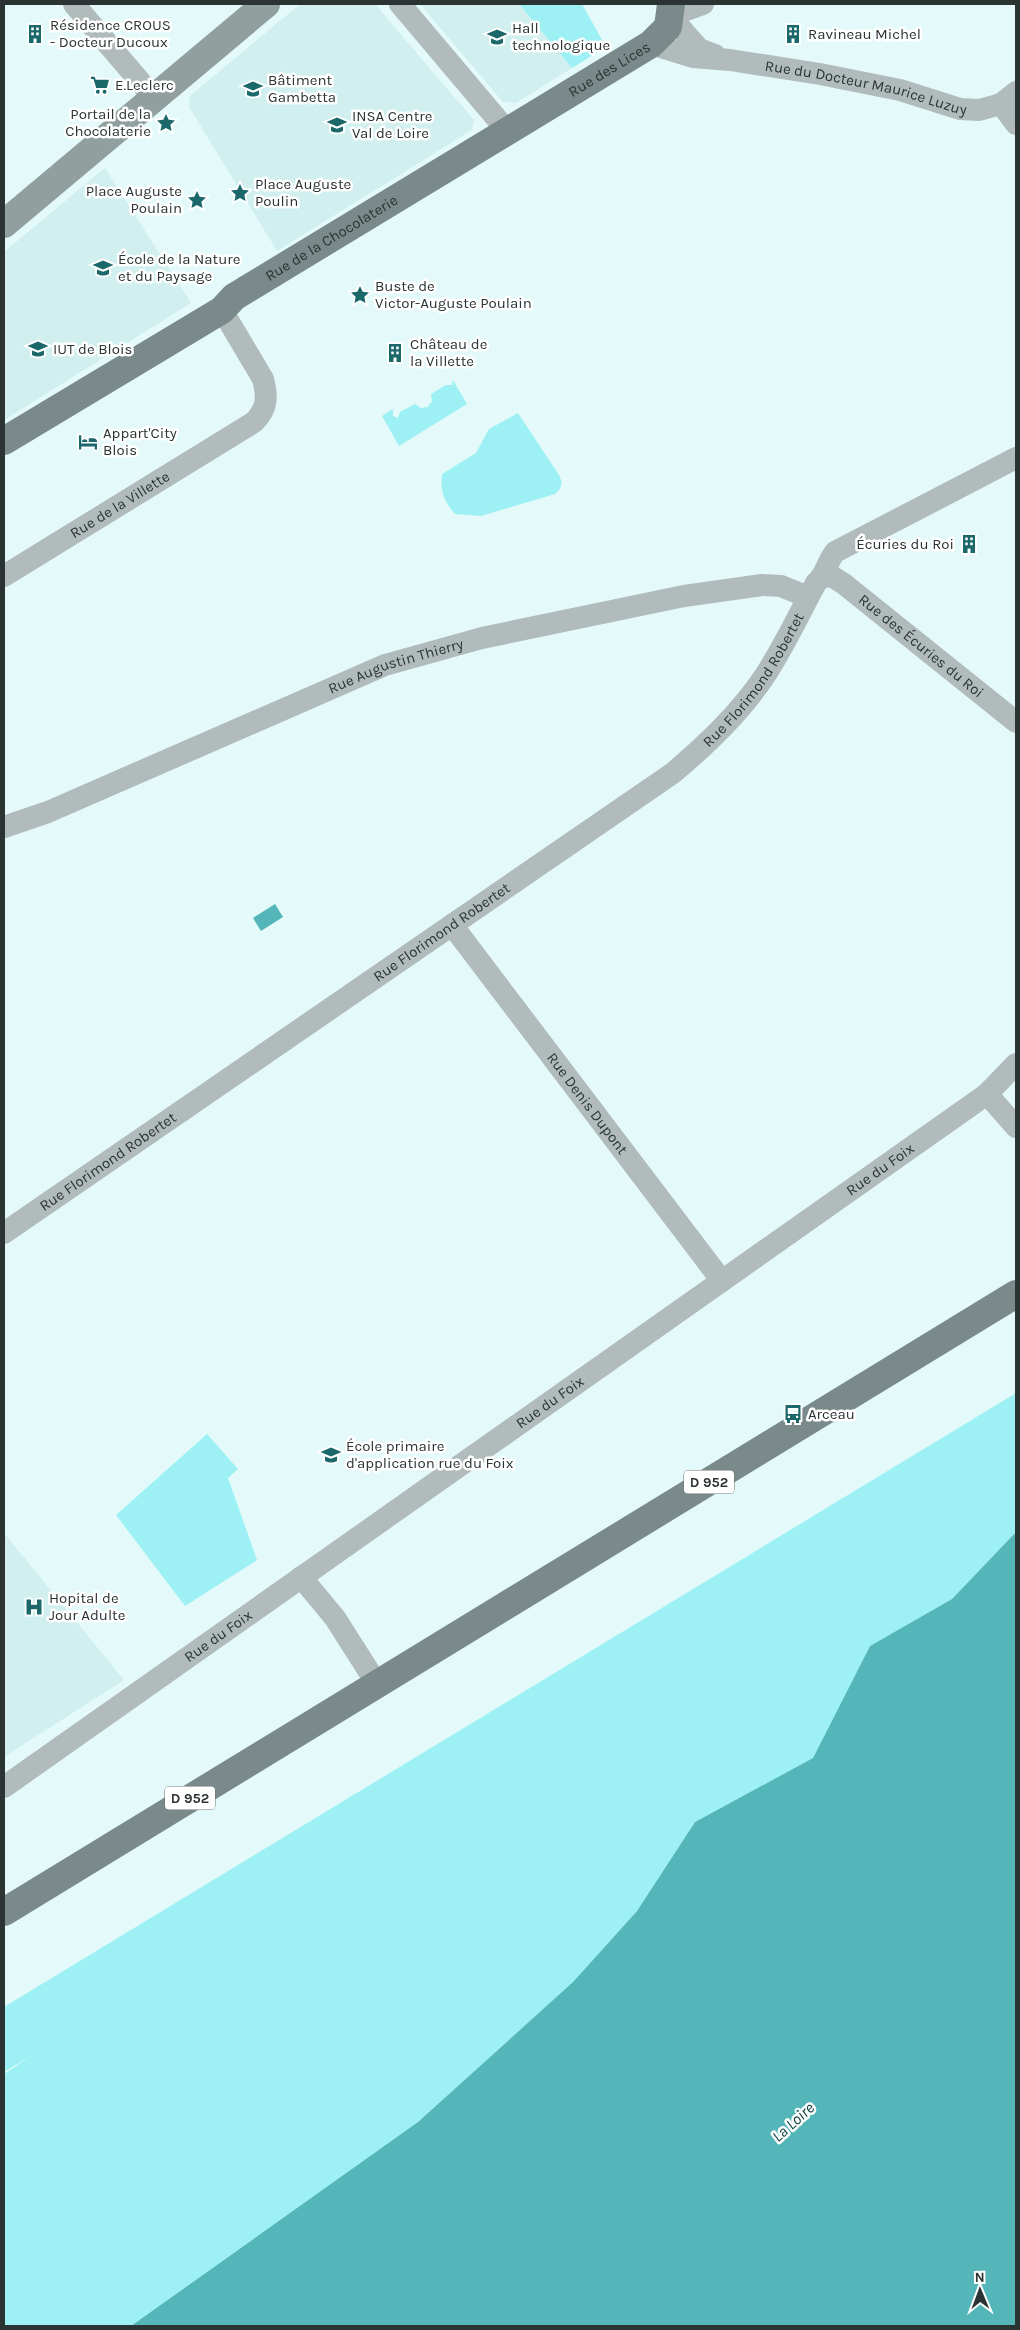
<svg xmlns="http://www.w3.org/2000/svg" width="1020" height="2330" font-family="Karla,sans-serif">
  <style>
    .built { fill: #d1efef }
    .green { fill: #9df1f4 }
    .water { fill: #54b6b9 }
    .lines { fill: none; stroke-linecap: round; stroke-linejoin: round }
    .minor { stroke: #b2bbbb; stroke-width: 22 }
    .secondary { stroke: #919f9f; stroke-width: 28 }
    .primary { stroke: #7a8a8b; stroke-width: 28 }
    .labels { text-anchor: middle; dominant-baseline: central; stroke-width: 5; stroke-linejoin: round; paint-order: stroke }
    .shield { fill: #fff; stroke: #6b7070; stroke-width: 1 }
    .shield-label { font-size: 14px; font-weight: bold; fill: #2b3333 }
    .poi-label { font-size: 15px; fill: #2b3333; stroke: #fff; text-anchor: start }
    .street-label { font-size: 15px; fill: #2b3333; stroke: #fff }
    .water-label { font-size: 16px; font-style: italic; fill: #09393a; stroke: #fff }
  </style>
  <rect width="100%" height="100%" fill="#e4fafa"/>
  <g class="built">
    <path d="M300,4h75l99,116 -2,10 -21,13 -174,108 -88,-144 1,-11z"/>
    <path d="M420,4h99l53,64 -56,35 -13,-1z"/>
    <path d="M105,168l86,135 -187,117v-168z"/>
    <path d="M4,1533l120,147 -120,77z"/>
  </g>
  <g class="green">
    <path d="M519,4h63l24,43 -34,21z"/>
    <path d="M453,380l14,24 -68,42 -17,-30 11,-7v7l5,2 2,-6 15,-8 6,4 7,-1 4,-6 -1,-7 15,-9h6z"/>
    <path d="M518,413l41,62c4,8 3,13 -4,19l-74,22 -26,-2c-11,-13 -15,-22 -13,-40l34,-21 13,-24z"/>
    <path d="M1016,1393v139l-64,67 -82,47 -57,112 -118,64 -58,89 -64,71 -155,140 -287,204h-127v-252l27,-18 -27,16v-65z"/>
    <path d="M207,1434l31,35 -10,9 29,82 -72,46 -69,-91z"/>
  </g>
  <g class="water">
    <path d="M275,904l8,13 -22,14 -8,-13z"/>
    <path d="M1016,1532v794h-885l287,-204 155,-140 64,-71 58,-89 118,-64 57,-112 82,-47z"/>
  </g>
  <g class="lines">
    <g class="minor">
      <path d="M74,4l80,94"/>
      <path d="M400,4l108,128"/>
      <path d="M703,4l-33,12 29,33 16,6"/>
      <path id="s1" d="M651,44l42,13 37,3 90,14 80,16 60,19 19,1 22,-6 15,-12"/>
      <path d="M1001,104l15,20"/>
      <path id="s2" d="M4,576l250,-154c13,-13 14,-24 9,-43l-41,-69"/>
      <path id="s3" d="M824,576l9,1 11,7 172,138"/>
      <path id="s4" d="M4,827l44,-15 337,-147 97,-27 202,-42 78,-11 19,1 27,11"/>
      <path id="s5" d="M452,925l270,356"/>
      <path d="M987,1094l29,33"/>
      <path id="s6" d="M4,1233l669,-460c34,-29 66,-59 91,-96 20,-30 35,-63 52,-94 10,-9 11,-21 19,-31l181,-94"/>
      <path d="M301,1577l34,41 42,66"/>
      <path id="s7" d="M4,1787l983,-693 29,-30"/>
    </g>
    <path class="secondary" d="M4,224l262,-220"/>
    <g class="primary">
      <path id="s8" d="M4,441l218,-131 12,-13 417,-253 17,-17 3,-23"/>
      <path d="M4,1912l1012,-618"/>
    </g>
  </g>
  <defs>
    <g id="building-bare" transform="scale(1.5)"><path d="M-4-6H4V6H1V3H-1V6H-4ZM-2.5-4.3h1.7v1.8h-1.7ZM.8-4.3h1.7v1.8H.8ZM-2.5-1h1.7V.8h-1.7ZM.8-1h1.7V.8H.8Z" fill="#1a686a" stroke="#fff" stroke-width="2.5" paint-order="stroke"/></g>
    <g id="university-bare" transform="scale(1.5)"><path d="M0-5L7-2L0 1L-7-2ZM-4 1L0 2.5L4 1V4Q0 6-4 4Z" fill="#1a686a" stroke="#fff" stroke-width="2.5" paint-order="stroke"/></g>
    <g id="supermarket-bare" transform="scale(1.5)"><path d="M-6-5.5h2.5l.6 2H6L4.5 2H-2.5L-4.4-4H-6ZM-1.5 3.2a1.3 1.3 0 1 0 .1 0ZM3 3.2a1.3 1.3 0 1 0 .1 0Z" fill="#1a686a" stroke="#fff" stroke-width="2.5" paint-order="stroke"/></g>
    <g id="sight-bare" transform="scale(1.5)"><path d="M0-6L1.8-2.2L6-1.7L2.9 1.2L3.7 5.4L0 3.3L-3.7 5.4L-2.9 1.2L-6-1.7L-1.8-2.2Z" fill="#1a686a" stroke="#fff" stroke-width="2.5" paint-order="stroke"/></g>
    <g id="hotel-bare" transform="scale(1.5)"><path d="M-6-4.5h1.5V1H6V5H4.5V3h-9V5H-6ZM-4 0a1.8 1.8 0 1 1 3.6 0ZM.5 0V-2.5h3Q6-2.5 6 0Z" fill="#1a686a" stroke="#fff" stroke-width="2.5" paint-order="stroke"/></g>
    <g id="bus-bare" transform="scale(1.5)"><path d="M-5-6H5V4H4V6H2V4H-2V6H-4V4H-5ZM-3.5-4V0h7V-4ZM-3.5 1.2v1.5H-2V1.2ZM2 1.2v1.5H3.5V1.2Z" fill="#1a686a" stroke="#fff" stroke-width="2.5" paint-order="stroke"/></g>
    <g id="school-bare" transform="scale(1.5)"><path d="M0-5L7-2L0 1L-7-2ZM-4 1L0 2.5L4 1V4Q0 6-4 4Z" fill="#1a686a" stroke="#fff" stroke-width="2.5" paint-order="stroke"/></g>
    <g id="hospital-bare" transform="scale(1.5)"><path d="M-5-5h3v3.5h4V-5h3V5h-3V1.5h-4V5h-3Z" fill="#1a686a" stroke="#fff" stroke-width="2.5" paint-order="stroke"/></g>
  </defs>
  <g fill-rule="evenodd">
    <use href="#building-bare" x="35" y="34"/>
    <use href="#building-bare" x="793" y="34"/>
    <use href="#university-bare" x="497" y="37"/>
    <use href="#supermarket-bare" x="100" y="85"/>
    <use href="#university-bare" x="253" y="89"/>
    <use href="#sight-bare" x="166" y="123"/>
    <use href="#university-bare" x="337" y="125"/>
    <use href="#sight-bare" x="240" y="193"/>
    <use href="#sight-bare" x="197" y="200"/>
    <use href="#university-bare" x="103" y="268"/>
    <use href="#sight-bare" x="360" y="295"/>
    <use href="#university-bare" x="38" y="349"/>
    <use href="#building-bare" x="395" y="353"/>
    <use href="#hotel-bare" x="88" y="442"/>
    <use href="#building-bare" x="969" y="544"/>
    <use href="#bus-bare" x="793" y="1414"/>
    <use href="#school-bare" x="331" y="1455"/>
    <use href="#hospital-bare" x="34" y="1607"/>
  </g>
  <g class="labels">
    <g class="shield">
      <rect x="684" y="1470.5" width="50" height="23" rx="4"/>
      <rect x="165" y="1786.5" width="50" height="23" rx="4"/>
    </g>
    <g class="shield-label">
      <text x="709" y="1482">D 952</text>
      <text x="190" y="1798">D 952</text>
    </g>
    <g class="poi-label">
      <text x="50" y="25">Résidence CROUS<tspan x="50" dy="17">- Docteur Ducoux</tspan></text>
      <text x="512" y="28">Hall<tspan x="512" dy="17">technologique</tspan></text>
      <text x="808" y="34">Ravineau Michel</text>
      <text x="268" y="80">Bâtiment<tspan x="268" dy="17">Gambetta</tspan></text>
      <text x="115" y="85">E.Leclerc</text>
      <text x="151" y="114" text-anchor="end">Portail de la<tspan x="151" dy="17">Chocolaterie</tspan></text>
      <text x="352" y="116">INSA Centre<tspan x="352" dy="17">Val de Loire</tspan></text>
      <text x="255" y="184">Place Auguste<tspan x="255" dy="17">Poulin</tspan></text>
      <text x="182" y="191" text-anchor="end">Place Auguste<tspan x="182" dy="17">Poulain</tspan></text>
      <text x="118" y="259">École de la Nature<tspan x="118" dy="17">et du Paysage</tspan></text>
      <text x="375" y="286">Buste de<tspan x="375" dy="17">Victor-Auguste Poulain</tspan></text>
      <text x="410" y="344">Château de<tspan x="410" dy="17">la Villette</tspan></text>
      <text x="53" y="349">IUT de Blois</text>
      <text x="103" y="433">Appart'City<tspan x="103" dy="17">Blois</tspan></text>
      <text x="954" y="544" text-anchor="end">Écuries du Roi</text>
      <text x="808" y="1414">Arceau</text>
      <text x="346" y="1446">École primaire<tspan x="346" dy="17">d'application rue du Foix</tspan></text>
      <text x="49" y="1598">Hopital de<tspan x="49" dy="17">Jour Adulte</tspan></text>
    </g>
    <g class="street-label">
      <text stroke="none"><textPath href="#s8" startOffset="711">Rue des Lices</textPath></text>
      <text stroke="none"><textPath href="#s1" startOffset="220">Rue du Docteur Maurice Luzuy</textPath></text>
      <text stroke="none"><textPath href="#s8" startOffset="386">Rue de la Chocolaterie</textPath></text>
      <text stroke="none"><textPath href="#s2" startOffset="136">Rue de la Villette</textPath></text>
      <text stroke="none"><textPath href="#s3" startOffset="121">Rue des Écuries du Roi</textPath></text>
      <text stroke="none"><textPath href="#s4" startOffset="424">Rue Augustin Thierry</textPath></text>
      <text stroke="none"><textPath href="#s6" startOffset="936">Rue Florimond Robertet</textPath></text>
      <text stroke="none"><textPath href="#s6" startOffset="531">Rue Florimond Robertet</textPath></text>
      <text stroke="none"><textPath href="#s5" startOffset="224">Rue Denis Dupont</textPath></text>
      <text stroke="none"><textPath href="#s6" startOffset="126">Rue Florimond Robertet</textPath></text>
      <text stroke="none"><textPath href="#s7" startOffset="1072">Rue du Foix</textPath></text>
      <text stroke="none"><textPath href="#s7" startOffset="668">Rue du Foix</textPath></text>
      <text stroke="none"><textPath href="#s7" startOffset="262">Rue du Foix</textPath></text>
    </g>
    <g class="water-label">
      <text transform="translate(793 2122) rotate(-42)">La Loire</text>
    </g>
  </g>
  <rect width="1020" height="2330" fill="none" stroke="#2b3333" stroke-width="10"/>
  <g transform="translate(980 2290) rotate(359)" stroke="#ffffff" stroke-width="4" paint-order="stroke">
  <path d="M0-4L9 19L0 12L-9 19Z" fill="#2b3333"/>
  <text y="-8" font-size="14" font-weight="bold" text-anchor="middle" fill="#2b3333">N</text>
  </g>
</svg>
